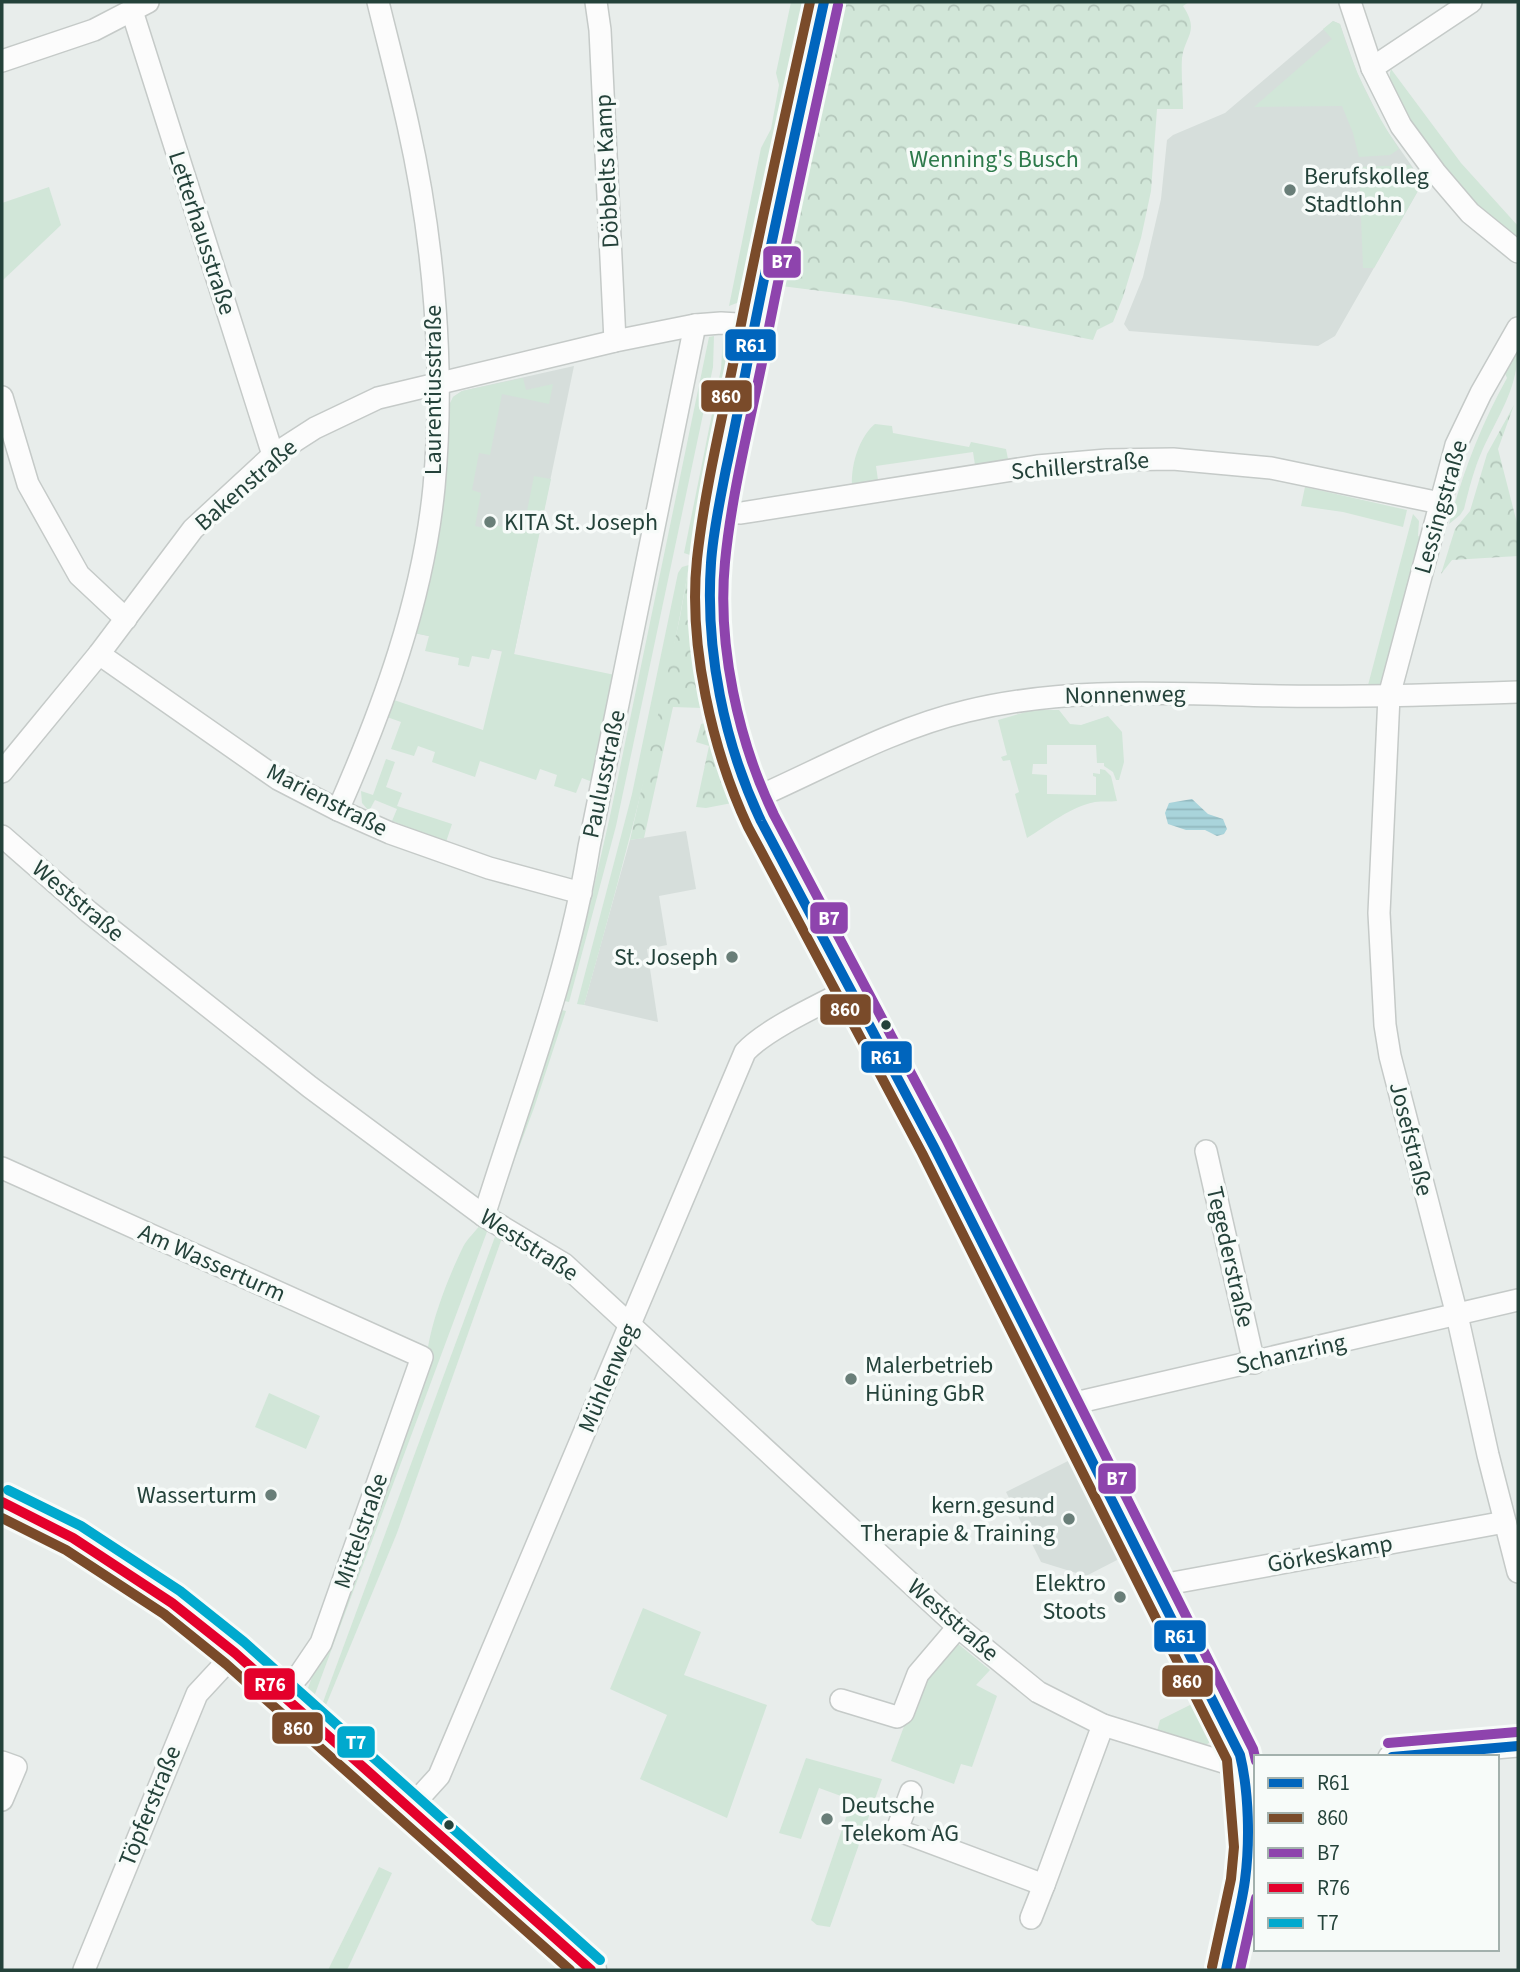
<svg xmlns="http://www.w3.org/2000/svg" width="1520" height="1972" font-family="'Source Sans 3',sans-serif">
  <style>
    .built { fill: #d6dedb }
    .green { fill: #d1e6d8 }
    .forest { fill: url(#forest-crowns) }
    .water { fill: url(#water-rules) }
    .lines { fill: none; stroke-linecap: round; stroke-linejoin: round }
    .street-casing { stroke: #c5cac8; stroke-width: 24 }
    .secondary-casing { stroke: #c3cbc8; stroke-width: 33 }
    .street { stroke: #fcfcfc; stroke-width: 21 }
    .secondary { stroke: #fcfcfc; stroke-width: 30 }
    .bus-1-casing { stroke: #f7fbf9; stroke-width: 16 }
    .bus-2-casing { stroke: #f7fbf9; stroke-width: 16 }
    .bus-3-casing { stroke: #f7fbf9; stroke-width: 16 }
    .bus-4-casing { stroke: #f7fbf9; stroke-width: 16 }
    .bus-5-casing { stroke: #f7fbf9; stroke-width: 16 }
    .bus-1 { stroke: #0065bd; stroke-width: 10 }
    .bus-2 { stroke: #7a4b2a; stroke-width: 10 }
    .bus-3 { stroke: #8e44ad; stroke-width: 10 }
    .bus-4 { stroke: #e4002b; stroke-width: 10 }
    .bus-5 { stroke: #00a9ce; stroke-width: 10 }
    .poi-dot { fill: #697e78; stroke: #f7fbf9; stroke-width: 2.5 }
    .bus-dot { fill: #24423a; stroke: #f7fbf9; stroke-width: 2.5 }
    .labels { text-anchor: middle; dominant-baseline: central; stroke-width: 7; stroke-linejoin: round; paint-order: stroke }
    .park-label { font-size: 24px; fill: #2d7a4b; stroke: #f7fbf9 }
    .street-label { font-size: 24px; fill: #24423a; stroke: #f7fbf9 }
    .poi-label { font-size: 24px; fill: #24423a; stroke: #f7fbf9; text-anchor: start }
    .line-badge { stroke: #f7fbf9; stroke-width: 2.5 }
    .badge-label { font-size: 19px; text-anchor: middle; font-weight: bold; fill: #fff }
  </style>
  <defs>
    <pattern id="forest-crowns" width="20" height="18" patternUnits="userSpaceOnUse" patternTransform="scale(1.75)"><rect width="20" height="18" fill="#d1e6d8"/><path d="M2 6a3 3 0 1 1 6 0M12 15a3 3 0 1 1 6 0" fill="none" stroke="#b3c6ba"/></pattern>
    <pattern id="water-rules" width="6" height="5" patternUnits="userSpaceOnUse" patternTransform="scale(1.75)"><rect width="6" height="5" fill="#a9d4db"/><path d="M0 2.5h6" fill="none" stroke="#91b7bd"/></pattern>
  </defs>
  <rect width="100%" height="100%" fill="#e8edeb"/>
  <g class="built">
    <path d="M1333,21l7,3 17,49 26,52 40,57 -88,154 -17,10 -189,-15 -5,-7 19,-47 18,-78 6,-59 6,-5 52,-22z"/>
    <path d="M574,366l-60,288 -100,-21 39,-236 9,-6z"/>
    <path d="M686,831l10,58 -37,7 8,49 -20,4 11,73 -74,-17 46,-165z"/>
    <path d="M1070,1460l49,99 -33,17 -45,-14 -35,-70z"/>
  </g>
  <g class="green">
    <path d="M791,2h13l-40,206 -22,93 -13,5 32,-158 10,-19 8,-44 -3,-12z"/>
    <path d="M1333,21l7,3c13,45 33,86 59,125l-9,6 -31,2 -6,-24 -11,-27 -88,1 78,-68 -9,-10z"/>
    <path d="M1391,69l70,94 57,63v14c-49,-36 -95,-83 -120,-140 -4,-10 -11,-20 -7,-31z"/>
    <path d="M1410,165l13,17 -49,86h-11l-4,-101z"/>
    <path d="M49,187l12,38 -59,56v-78z"/>
    <path d="M714,336l-1,31 -97,459 -47,176 -9,-2 32,-105 18,-79 99,-479z"/>
    <path d="M723,337l11,10 -44,208 -6,-2 37,-184z"/>
    <path d="M1517,347c3,39 -20,70 -35,104 -8,18 -13,38 -18,58l-4,6 -11,9c14,-52 32,-99 58,-146l-3,-7z"/>
    <path d="M523,378l3,12 27,-6 -4,20 -47,-10 -12,61 -11,-2 -7,37 9,3 -6,33 18,4 1,-5 29,6 11,-55 17,3 -37,175 101,21 -20,108 -13,-5 -6,15 -22,-7 3,-11 -17,-6 -4,11 -56,-19 -5,16 -43,-15 3,-10 -17,-6 -4,10 -23,-7 10,-27 -14,-5 7,-17 89,30 19,-79 -10,-2 -3,10 -17,-3 -3,11 -11,-2 1,-7 -34,-7 4,-15 -15,-3 34,-226 5,-10 9,-6z"/>
    <path d="M875,424l17,2 1,7 76,14 2,-5 35,7 2,10 -33,6 -2,-13 -97,14 2,14 -26,5c-1,-20 7,-48 23,-61z"/>
    <path d="M1305,487l102,23 -4,17 -60,-15 -42,-6z"/>
    <path d="M1413,514l6,7 -1,15 5,2 -36,139 -8,9 -12,3z"/>
    <path d="M689,565c-25,149 -64,295 -105,440l-7,-1 55,-210 46,-221 4,-6z"/>
    <path d="M1033,710h26l11,14 11,1 27,-9 14,16 2,30 -5,18h-3l-3,-8 -9,-6v-3h-7l-1,-18h-49v19h-14l-1,10 15,1v19l49,1v-18l-3,-1v-3l7,1v-5l5,1 6,6 6,25c-7,1 -14,0 -22,1 -23,4 -47,23 -68,36l-11,-40 -1,-4 4,-2 -9,-32 -7,1 -2,-4 6,-2 -9,-35z"/>
    <path d="M386,759l9,3 -9,25 16,6 -5,13 55,18 -6,18 -54,-21 5,-12 -22,-9 -6,11 -7,-8 -1,-12 12,4z"/>
    <path d="M557,1009l9,2 -32,97 -39,103z"/>
    <path d="M480,1225l8,4 -173,465 -7,-6 118,-319c0,-36 21,-89 37,-122 4,-8 12,-15 17,-22z"/>
    <path d="M496,1234l6,4 -105,295 -71,172 -3,-3z"/>
    <path d="M269,1393l51,23 -14,33 -51,-22z"/>
    <path d="M643,1608l58,24 -17,43 83,30 -40,113 -87,-39 27,-64 -57,-26z"/>
    <path d="M957,1643l33,27 -14,15 21,11 -25,71 -11,-3 -7,20 -63,-23 30,-80z"/>
    <path d="M1192,1704l19,38 -10,5 -44,-16 3,-11z"/>
    <path d="M806,1758l76,21 -52,148 -13,-2 -6,-5 41,-120 -33,-12 -18,51 -22,-6z"/>
    <path d="M379,1867l13,6 -44,95 -2,2h-18z"/>
  </g>
  <g class="forest">
    <path d="M840,2h349l-6,4c17,26 2,29 -1,52 -1,17 1,34 1,51h-26l-6,82 -10,47 -18,59 -10,25 -16,8 -4,10 -192,-39 -120,-15z"/>
    <path d="M1514,405l-16,44 20,78v29l-66,4 -11,14 14,-45 15,-18 17,-57z"/>
    <path d="M689,565h3l2,71 8,72 -29,-1 -29,131 -14,2 50,-223z"/>
    <path d="M705,723l7,31 20,49 -26,5 -10,-1 13,-61 -13,-4 5,-18z"/>
  </g>
  <path class="water" d="M1192,799l16,15 15,5 4,10 -3,5 -7,2 -12,-6h-19l-18,-6 -3,-11 4,-10z"/>
  <g class="lines">
    <g class="street-casing">
      <g id="street">
        <path d="M596,2l4,28 15,311"/>
        <path d="M824,2l-60,276 -46,234 -7,50 -1,32 3,52 8,56 9,37 21,61 10,21 173,326 306,608 3,13 5,79 -3,34 -19,89"/>
        <path d="M1350,2l22,66 29,58 34,46 35,41 48,39"/>
        <path d="M132,11l141,444"/>
        <path d="M2,61l92,-31 54,-28"/>
        <path d="M1372,68l99,-66"/>
        <path d="M1518,328l-37,65 -25,52 -67,251 -10,217 6,112 5,31 67,259 31,140 30,117"/>
        <path d="M2,397l26,87 51,91 47,44"/>
        <path d="M718,512l23,1 296,-47 70,-6 66,-1 98,9 169,35"/>
        <path d="M99,654l179,125 60,31 52,23 99,35 92,25"/>
        <path d="M2,772l97,-118 94,-125 80,-74 42,-27 63,-30 237,-57 80,-16 26,-2 34,2"/>
        <path d="M751,800c71,-31 140,-71 216,-89 103,-25 207,-17 312,-15 80,1 159,-1 239,-4"/>
        <path d="M338,810c45,-102 85,-210 96,-323 11,-118 0,-246 -26,-362 -9,-41 -20,-82 -30,-123"/>
        <path d="M2,836l87,76 221,175 174,129 80,48 394,363 80,65 65,33 140,43h11"/>
        <path d="M1206,1151l48,212"/>
        <path d="M2,1168l420,189 -101,286 -21,31 -18,21"/>
        <path d="M484,1216c38,-122 85,-243 105,-369l106,-522"/>
        <path d="M1064,1408l11,-5 443,-103"/>
        <path d="M1157,1591l10,-7 338,-62"/>
        <path d="M841,1700l56,17 6,-4 15,-39 40,-47"/>
        <path d="M1389,1757l129,-11"/>
        <path d="M2,1762l14,5 -14,33"/>
        <path d="M911,1792l-14,38 147,55 59,-160"/>
        <path d="M409,1809l30,-33 306,-724c21,-23 76,-48 105,-63"/>
        <path d="M1031,1918l13,-33"/>
        <path d="M84,1970l113,-276 38,-41"/>
      </g>
    </g>
    <g class="secondary-casing">
      <path id="secondary" d="M2,1502l71,36 99,65 63,50 356,317"/>
    </g>
    <use href="#street" class="street"/>
    <use href="#secondary" class="secondary"/>
    <g class="bus-1-casing">
      <g id="bus-1">
        <path d="M824,2c-25,114 -51,228 -73,342 -8,42 -16,84 -25,125 -6,31 -13,63 -15,94 -6,87 13,180 50,258l173,326 306,608c9,37 10,87 5,125 -4,30 -13,60 -19,90"/>
        <path d="M1392,1757l126,-11"/>
      </g>
    </g>
    <g class="bus-2-casing">
      <g id="bus-2">
        <path d="M810,2c-25,114 -51,228 -73,343 -14,70 -32,142 -40,214 -9,85 15,191 51,268l174,326 305,607 7,87 -3,32 -19,88"/>
        <path d="M2,1518l64,32 98,64 62,50 344,306"/>
      </g>
    </g>
    <g class="bus-3-casing">
      <g id="bus-3">
        <path d="M838,5c-25,114 -51,228 -73,343 -14,71 -33,142 -40,214 -8,82 13,179 49,253l173,326 306,608 3,12"/>
        <path d="M1388,1743l129,-11"/>
        <path d="M1240,1970l16,-72"/>
      </g>
    </g>
    <g class="bus-4-casing">
      <path id="bus-4" d="M2,1502l71,36 99,65 63,50 356,317"/>
    </g>
    <g class="bus-5-casing">
      <path id="bus-5" d="M8,1490l73,36 99,65 64,51 356,318"/>
    </g>
    <use href="#bus-1" class="bus-1"/>
    <use href="#bus-2" class="bus-2"/>
    <use href="#bus-3" class="bus-3"/>
    <use href="#bus-4" class="bus-4"/>
    <use href="#bus-5" class="bus-5"/>
  </g>
  <g class="poi-dot">
    <circle cx="1290" cy="190" r="7"/>
    <circle cx="490" cy="522" r="7"/>
    <circle cx="732" cy="957" r="7"/>
    <circle cx="851" cy="1379" r="7"/>
    <circle cx="271" cy="1495" r="7"/>
    <circle cx="1069" cy="1519" r="7"/>
    <circle cx="1120" cy="1597" r="7"/>
    <circle cx="827" cy="1819" r="7"/>
  </g>
  <g class="bus-dot">
    <circle cx="886" cy="1025" r="6"/>
    <circle cx="449" cy="1825" r="6"/>
  </g>
  <g class="labels">
    <g class="park-label">
      <text x="994" y="159">Wenning's Busch</text>
    </g>
    <g class="street-label">
      <text transform="translate(607 171) rotate(-93)">Döbbelts Kamp</text>
      <text transform="translate(202 233) rotate(72)">Letterhausstraße</text>
      <text transform="translate(433 390) rotate(-90)">Laurentiusstraße</text>
      <text transform="translate(1080 466) rotate(-5)">Schillerstraße</text>
      <text transform="translate(246 485) rotate(-41)">Bakenstraße</text>
      <text transform="translate(1441 507) rotate(-74)">Lessingstraße</text>
      <text transform="translate(1125 695) rotate(-1)">Nonnenweg</text>
      <text transform="translate(604 774) rotate(-78)">Paulusstraße</text>
      <text transform="translate(327 800) rotate(27)">Marienstraße</text>
      <text transform="translate(78 901) rotate(40)">Weststraße</text>
      <text transform="translate(1411 1139) rotate(76)">Josefstraße</text>
      <text transform="translate(529 1245) rotate(33)">Weststraße</text>
      <text transform="translate(1230 1257) rotate(77)">Tegederstraße</text>
      <text transform="translate(212 1263) rotate(24)">Am Wasserturm</text>
      <text transform="translate(1291 1354) rotate(-13)">Schanzring</text>
      <text transform="translate(608 1378) rotate(-67)">Mühlenweg</text>
      <text transform="translate(361 1531) rotate(-71)">Mittelstraße</text>
      <text transform="translate(1330 1554) rotate(-10)">Görkeskamp</text>
      <text transform="translate(953 1620) rotate(41)">Weststraße</text>
      <text transform="translate(150 1806) rotate(-68)">Töpferstraße</text>
    </g>
    <g class="poi-label">
      <text x="1304" y="176">Berufskolleg<tspan x="1304" dy="28">Stadtlohn</tspan></text>
      <text x="504" y="522">KITA St. Joseph</text>
      <text x="718" y="957" text-anchor="end">St. Joseph</text>
      <text x="865" y="1365">Malerbetrieb<tspan x="865" dy="28">Hüning GbR</tspan></text>
      <text x="257" y="1495" text-anchor="end">Wasserturm</text>
      <text x="1055" y="1505" text-anchor="end">kern.gesund<tspan x="1055" dy="28">Therapie &amp; Training</tspan></text>
      <text x="1106" y="1583" text-anchor="end">Elektro<tspan x="1106" dy="28">Stoots</tspan></text>
      <text x="841" y="1805">Deutsche<tspan x="841" dy="28">Telekom AG</tspan></text>
    </g>
  </g>
  <g class="line-badge">
    <rect x="762" y="245" width="40" height="34" rx="7" fill="#8e44ad"/>
    <rect x="724" y="328" width="53" height="34" rx="7" fill="#0065bd"/>
    <rect x="700" y="379" width="53" height="34" rx="7" fill="#7a4b2a"/>
    <rect x="809" y="901" width="40" height="34" rx="7" fill="#8e44ad"/>
    <rect x="819" y="993" width="53" height="33" rx="7" fill="#7a4b2a"/>
    <rect x="860" y="1040" width="53" height="34" rx="7" fill="#0065bd"/>
    <rect x="1097" y="1462" width="40" height="33" rx="7" fill="#8e44ad"/>
    <rect x="1153" y="1619" width="54" height="34" rx="7" fill="#0065bd"/>
    <rect x="1161" y="1664" width="53" height="34" rx="7" fill="#7a4b2a"/>
    <rect x="243" y="1667" width="53" height="34" rx="7" fill="#e4002b"/>
    <rect x="271" y="1711" width="53" height="34" rx="7" fill="#7a4b2a"/>
    <rect x="336" y="1725" width="40" height="34" rx="7" fill="#00a9ce"/>
  </g>
  <g class="badge-label">
    <text x="782" y="268">B7</text>
    <text x="751" y="352">R61</text>
    <text x="726" y="403">860</text>
    <text x="829" y="925">B7</text>
    <text x="845" y="1016">860</text>
    <text x="886" y="1064">R61</text>
    <text x="1117" y="1485">B7</text>
    <text x="1180" y="1643">R61</text>
    <text x="1187" y="1688">860</text>
    <text x="270" y="1691">R76</text>
    <text x="298" y="1735">860</text>
    <text x="356" y="1749">T7</text>
  </g>
  <rect width="1520" height="1972" fill="none" stroke="#24423a" stroke-width="7"/>
  <rect x="1254" y="1755" width="245" height="196" fill="#f7fbf9" stroke="#a3b1ad" stroke-width="2"/>
  <rect x="1268" y="1778" width="35" height="10" fill="#0065bd" stroke="#a3b1ad" stroke-width="2"/>
  <text x="1317" y="1790" font-size="21" fill="#24423a">R61</text>
  <rect x="1268" y="1813" width="35" height="10" fill="#7a4b2a" stroke="#a3b1ad" stroke-width="2"/>
  <text x="1317" y="1825" font-size="21" fill="#24423a">860</text>
  <rect x="1268" y="1848" width="35" height="10" fill="#8e44ad" stroke="#a3b1ad" stroke-width="2"/>
  <text x="1317" y="1860" font-size="21" fill="#24423a">B7</text>
  <rect x="1268" y="1883" width="35" height="10" fill="#e4002b" stroke="#a3b1ad" stroke-width="2"/>
  <text x="1317" y="1895" font-size="21" fill="#24423a">R76</text>
  <rect x="1268" y="1918" width="35" height="10" fill="#00a9ce" stroke="#a3b1ad" stroke-width="2"/>
  <text x="1317" y="1930" font-size="21" fill="#24423a">T7</text>
</svg>
